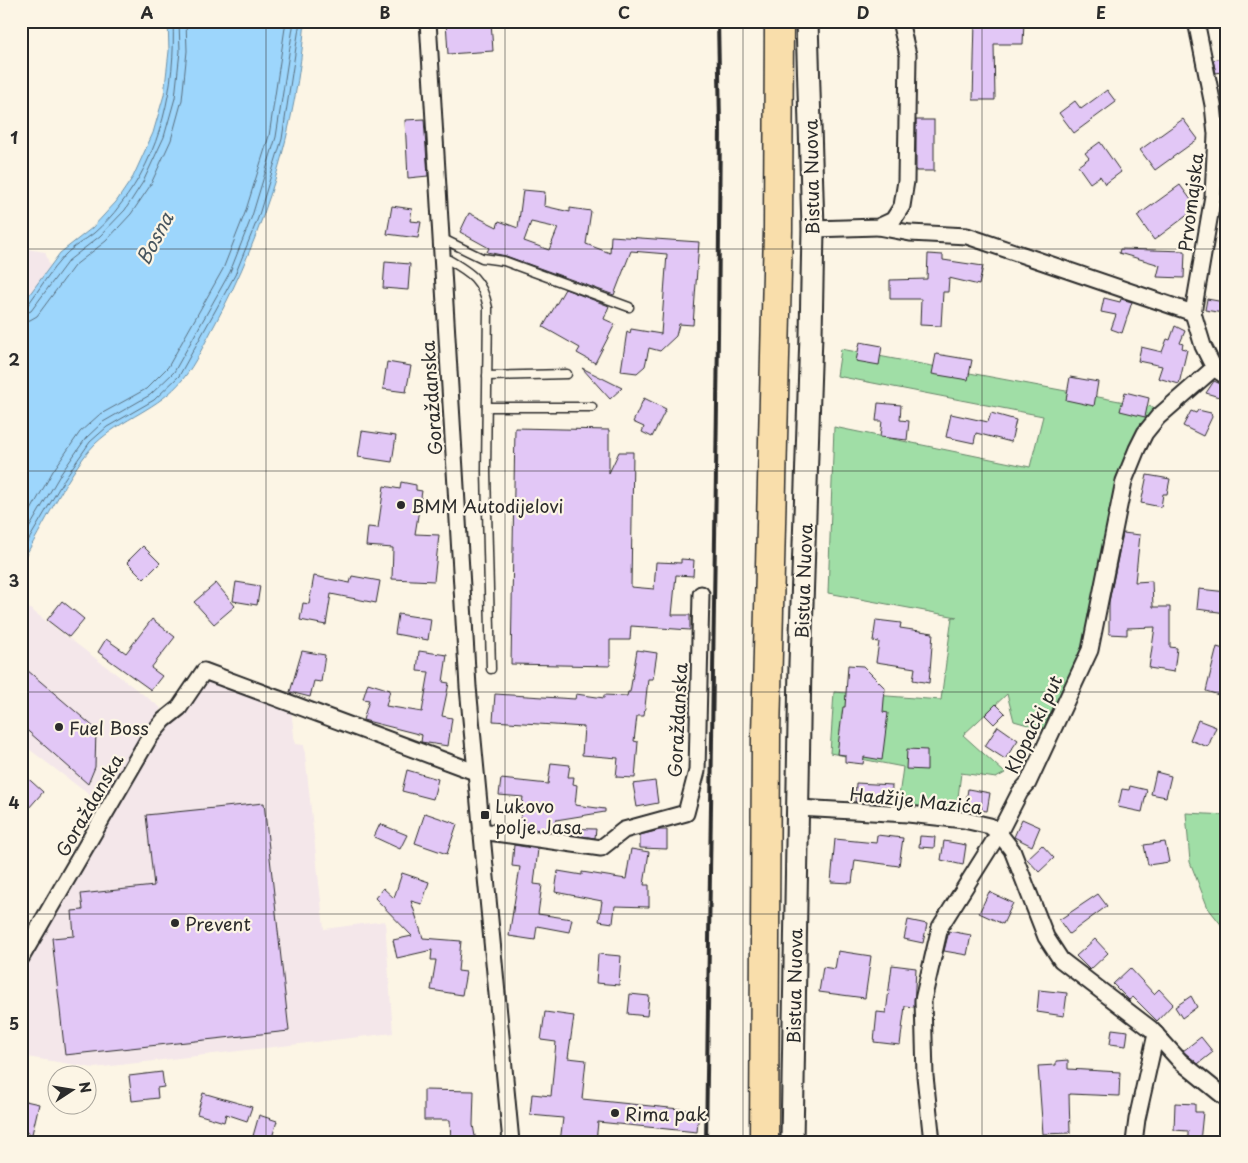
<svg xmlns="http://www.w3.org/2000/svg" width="1248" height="1163" font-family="'Playpen Sans',sans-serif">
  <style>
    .built { fill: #f4e7ea }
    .green { fill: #a0dea6; stroke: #668468 }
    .water { fill: #9dd6fc; stroke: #6f92a8 }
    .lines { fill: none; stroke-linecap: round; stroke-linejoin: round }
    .shore { stroke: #596f7f; stroke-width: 1 }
    .building { fill: #e2c7f6; stroke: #2b2b2b; fill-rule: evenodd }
    .lane-casing { stroke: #2b2b2b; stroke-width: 11 }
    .street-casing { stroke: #2b2b2b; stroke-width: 19 }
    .secondary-casing { stroke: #2b2b2b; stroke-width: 25 }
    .highway-casing { stroke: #2b2b2b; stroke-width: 31 }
    .lane { stroke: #fcf5e5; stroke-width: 8 }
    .street { stroke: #fcf5e5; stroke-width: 15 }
    .secondary { stroke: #fcf5e5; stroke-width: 21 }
    .highway { stroke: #f9deab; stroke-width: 28 }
    .rail { stroke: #2b2b2b; stroke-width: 4 }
    .grid { fill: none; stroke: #2b2b2b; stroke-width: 1; stroke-opacity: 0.55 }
    .poi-dot { fill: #2b2b2b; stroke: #fcf5e5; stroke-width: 2 }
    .labels { text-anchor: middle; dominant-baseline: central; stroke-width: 4.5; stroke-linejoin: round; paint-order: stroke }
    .street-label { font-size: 18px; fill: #2b2b2b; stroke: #fcf5e5 }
    .poi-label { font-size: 18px; fill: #2b2b2b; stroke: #fcf5e5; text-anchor: start }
    .water-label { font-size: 19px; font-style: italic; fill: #48565f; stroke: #fcf5e5 }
    .neatline { fill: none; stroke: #2b2b2b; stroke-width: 2 }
    .grid-label { font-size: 16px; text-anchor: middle; font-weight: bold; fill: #2b2b2b }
  </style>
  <rect width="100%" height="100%" fill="#fcf5e5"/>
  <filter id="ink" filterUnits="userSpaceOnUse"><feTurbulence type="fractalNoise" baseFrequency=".02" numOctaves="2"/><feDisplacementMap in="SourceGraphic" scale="10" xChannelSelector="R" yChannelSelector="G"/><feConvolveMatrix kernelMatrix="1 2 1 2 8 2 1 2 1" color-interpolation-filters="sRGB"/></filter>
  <g filter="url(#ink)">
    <g class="built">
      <path d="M21,248l24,4 5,14 -29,40z"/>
      <path d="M29,608l132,100 -57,98 -83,-63v-124z"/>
      <path d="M207,676l84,33 4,35 9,1 20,184 61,-8 8,112 -299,35 -73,-12v-79l130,-233 19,-24 12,-5z"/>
    </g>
    <g class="green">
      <path d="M841,349l316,59 -16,23 -55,210 -34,91 -38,-11 -7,-27 -44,41 42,38 -9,5 -35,-5 -5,41 -59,-3 6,-44 -73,-14 4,-61 107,8 11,-83h5l-129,-24 6,-166 196,40 13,-51 -206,-40z"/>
      <path d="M1186,813l41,2v117l-19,-24 -18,-46z"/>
    </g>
    <path class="water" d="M168,21h137c-9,107 -39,208 -90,303 -10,18 -19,39 -32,55 -24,30 -61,39 -88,65 -27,28 -52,84 -74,119v-257l39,-53 32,-25 24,-26 17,-25 20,-44 11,-38 5,-44z"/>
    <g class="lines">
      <g class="shore">
        <path d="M21,308l6,-2c12,-16 23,-35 37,-50 8,-9 20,-15 30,-23 9,-8 19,-18 26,-28 41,-50 56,-120 53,-184"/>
        <path d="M21,315l10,-4 37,-50 32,-25 25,-26 18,-28 21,-45 11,-39 5,-47 -1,-30"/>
        <path d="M21,322l9,-2 7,-4 37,-50 32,-25 25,-27 19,-28 21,-46 11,-40 5,-49 -1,-30"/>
        <path d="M21,528l32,-57 27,-39 19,-17 47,-26 22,-22 55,-98 22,-56 24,-77 17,-115"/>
        <path d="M21,542l39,-67 26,-37 17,-16 47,-27 24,-23 56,-100 22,-56 24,-79 18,-116"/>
        <path d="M21,553l44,-75 25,-36 17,-15 47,-27 25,-24 56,-101 23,-57 24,-79 18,-118"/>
      </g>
    </g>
    <g class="building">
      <path d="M446,21h45l2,30 -45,3z"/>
      <path d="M975,21h49l-1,23h-29l1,56h-22z"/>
      <path d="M1227,57v14l-11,2 -3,-13z"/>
      <path d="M1107,90l9,12 -42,31 -15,-20 16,-12 6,8z"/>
      <path d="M424,119l4,57 -20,2 -3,-58z"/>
      <path d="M1183,119l15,20 -43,31 -15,-20z"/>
      <rect x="916" y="120" width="18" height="51"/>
      <path d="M1100,142l21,30 -16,12 -5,-8 -10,7 -12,-17 11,-8 -4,-5z"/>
      <path d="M1180,185l17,23 -43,32 -17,-24z"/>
      <path d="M523,190l22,2 -1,14 26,6v-4l21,3 -5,33 24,9 1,-17 88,6 -6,83 -14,-1 -3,12 -16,15 -11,-3 -4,18 -8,7 -16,-2 6,-40 3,2 1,-4 30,5 6,-80 -36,-3 -17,44 -108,-39 -19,-4 2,-4 -29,-16 9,-19 28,14 2,-6 19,7zM531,222l27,6 -9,22 -25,-9z"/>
      <path d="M392,206l20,3 -2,12 11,1 -3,16 -31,-4z"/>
      <path d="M1120,249l65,2 -1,27 -27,-1 3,-12 -41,-12z"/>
      <path d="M928,254l15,1v5l40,6 -4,19 -30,-7 -1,14h-5l-2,34 -21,-1 1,-26h-31v-19l37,-1z"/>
      <path d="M385,262l25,2 -2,26 -25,-2z"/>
      <path d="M565,289l44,17 -5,13 11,5 -20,39 -18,-10 3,-5 -37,-21z"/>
      <path d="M1104,298l16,4 1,-3 11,3 -10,31 -11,-4 5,-14 -15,-3z"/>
      <path d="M1207,299l17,3 -1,11 -18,-3z"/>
      <path d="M1175,326l10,5 -5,12 3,1 -1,4 5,2 -8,34 -21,-6 4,-12 -24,-5 3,-14 21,5 5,-13 3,1z"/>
      <path d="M860,342l22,4 -3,19 -23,-4z"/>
      <path d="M936,354l36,6 -4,20 -36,-6z"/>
      <path d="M387,362l24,4 -5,26 -23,-3z"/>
      <path d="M582,368l40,20 -12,11z"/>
      <path d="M1070,377l28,5 -4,24 -28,-6z"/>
      <path d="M1214,381l11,5 -6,11 -13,-4z"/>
      <path d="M1125,392l24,6 -4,19 -25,-6z"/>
      <path d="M644,398l22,11 -14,28 -10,-5 2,-5 -11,-5z"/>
      <path d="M878,403l23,2 -1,15 9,1 -2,19 -27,-3 2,-16h-6z"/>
      <path d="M1198,410l13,3 1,4 -9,19 -20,-10 8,-15 5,2z"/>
      <path d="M991,413l25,7 -5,22 -35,-9 -2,10 -28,-6 5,-23 37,8z"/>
      <path d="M515,428l94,2v43l10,-21h14l-2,135 23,2 2,-27 25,1v-4l13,1 -1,16 -17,-1 -4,40h18v15l-59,-4 -1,14h-20v26l-99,-2z"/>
      <path d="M362,431l34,5 -4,26 -34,-5z"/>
      <path d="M1147,475l23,4 -3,15h-4l-2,13 -20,-4z"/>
      <path d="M401,482l15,3v5l6,1 -7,43 24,1 -5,46 -42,-2 1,-31 -27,-2 2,-19 10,1 6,-42 16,3z"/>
      <path d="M1123,533l17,2 -5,47 17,-1 1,26h17v40l7,1 -3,24 -25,-4 6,-41 -28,1v7l-18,-1v-32z"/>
      <path d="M143,546l17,17 -16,16 -17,-17z"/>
      <path d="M314,576l36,7 2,-7 28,5 -4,22 -45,-9 -5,31 -26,-5 3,-17 6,1z"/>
      <path d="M236,582l24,4 -3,19 -24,-4z"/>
      <path d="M216,583l19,23 -21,18 -20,-22z"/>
      <path d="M1199,589l28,3 -1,21 -29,-4z"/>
      <path d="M62,601l22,18 -15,18 -22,-17z"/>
      <path d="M398,614l33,5 -3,21 -33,-6z"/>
      <path d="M152,619l23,18 -24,31 11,8 -11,14 -53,-38 8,-13 20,14z"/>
      <path d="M876,620l25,3 -1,5 33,5 -4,50 -16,-3 2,-12 -39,-6 3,-20 -6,-1z"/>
      <path d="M1217,647l10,3v26l-5,20 -16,-5z"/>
      <path d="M637,650l20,3 -4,26h-5l-4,37h-7l-3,25 4,1 -3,36 -19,-1 2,-19 -36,-3 2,-28 -91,-6 2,-27 80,5 1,-5 28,4v-3l23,1 1,-4h2z"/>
      <path d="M302,651l23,4 -4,27 -7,-1 -4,16 -20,-5z"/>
      <path d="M419,651l28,4 -4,27 6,1 -7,33 10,2 -4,28 -27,-4 1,-7 -59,-15 6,-20 -6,-1 5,-16 22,7 -4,16 36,6 7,-40 -12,-1z"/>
      <path d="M848,665l15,1 22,22 -2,24 5,1 -6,47 -18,-3 -1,7 -18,-2v-7l-8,-1 6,-47h2z"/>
      <path d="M27,670l69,59 -1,38 -7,17 -67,-59v-49z"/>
      <path d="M996,704l9,9 -11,11 -9,-9z"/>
      <path d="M1198,720l18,7 -8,20 -18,-7z"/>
      <path d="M998,726l20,14 -13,19 -20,-13z"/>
      <path d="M907,749l20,1v20l-21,-1z"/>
      <path d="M551,763l19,2 -2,12h6l-1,7 4,1 -2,20 30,4v3l-49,8 1,8 39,1 -1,9 -76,-11 4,-30 -24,-2 2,-16 47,5z"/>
      <path d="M407,770l31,9 -5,20 -31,-8z"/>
      <path d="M21,772l22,20 -22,25z"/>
      <path d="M1156,772l15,4 -5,21 -15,-3z"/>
      <path d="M655,781l3,22 -21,4 -4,-23z"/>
      <path d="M856,783l36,2 -1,19 -36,-2z"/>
      <path d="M1130,786l17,4 -5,22 -24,-5 4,-18 7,1z"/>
      <path d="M968,789l22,4 -3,18 -22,-3z"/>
      <path d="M264,803l25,228 -224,24 -13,-117 22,-2 -2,-25 11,-1 -2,-16 73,-8 -8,-71z"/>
      <path d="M425,813l32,11 -10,30 -32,-11z"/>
      <path d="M1022,819l18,8 -8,19 -18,-9z"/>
      <path d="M380,824l27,11 -7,14 -26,-12z"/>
      <path d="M660,830h7v19l-27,-1v-13z"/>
      <path d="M877,835l26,3 -4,28 -44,-6 -3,23 -21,-1 4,-43 41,4z"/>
      <path d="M920,836l15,1 -1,11 -15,-1z"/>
      <path d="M944,841l22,4 -3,20 -22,-5z"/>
      <path d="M1165,842l4,20 -21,3 -4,-20z"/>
      <path d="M514,845l24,4 -4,35 8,1 -4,29 34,5 -3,13 -32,-6 -2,14 -26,-4 11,-69 -8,-1z"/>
      <path d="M1042,845l12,13 -15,14 -12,-13z"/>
      <path d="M631,849l18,3 -5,33h5v22l-34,-1 -2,17 -14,-2 3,-20 -47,-9 3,-21 24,4v-3l44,7z"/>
      <path d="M402,873l27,9 -7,22 -11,-3 12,37 38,3 -3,30 8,1 -4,23 -31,-5 5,-30h-5l1,-10 -35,8 -4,-18 19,-4 -37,-38 8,-10 11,10z"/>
      <path d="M989,892l24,11 -10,21 -24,-11z"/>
      <path d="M1098,894l9,12 -38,28 -10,-14z"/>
      <path d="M908,920l19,4 -4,19 -19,-4z"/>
      <path d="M949,931l22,4 -4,20 -23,-4z"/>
      <path d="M1095,939l13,14 -18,17 -14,-14z"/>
      <path d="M838,951l33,5 -6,42 -46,-6 4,-25 12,2z"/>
      <path d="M598,954l23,2 -2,29 -23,-2z"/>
      <path d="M892,965l24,3 -2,39 -9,-1 -5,39 -26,-3 3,-30 9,1z"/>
      <path d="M1130,968l24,26 5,-5 14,15 -16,17 -24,-24 -4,3 -16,-16z"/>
      <path d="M1039,990l28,3 -3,23 -27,-4z"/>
      <path d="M630,994l19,2 -2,20 -19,-2z"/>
      <path d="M1191,996l6,11 -15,11 -7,-11z"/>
      <path d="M545,1012l29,4 -6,42 18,2 -4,39 117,12 -2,21 -99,-10 -2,20h-36l3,-24 -33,-3 2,-21 19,2 5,-54 -15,-2z"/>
      <path d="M1112,1029l16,2 -2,15 -16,-2z"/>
      <path d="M1201,1037l12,15 -15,12 -15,-13z"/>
      <path d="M1068,1060v9l52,3 -1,24 -50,-2 1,39 -27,1 -5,-68 18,-1v-4z"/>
      <path d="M162,1072l2,15 -7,1 1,10 -26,3 -3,-25z"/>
      <path d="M424,1090l50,1 -1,34 3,17h-25l-1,-22h-26z"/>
      <path d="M203,1093l49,14 -5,14 -21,-7 -2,8 -27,-8z"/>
      <path d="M21,1100l18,4 -7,30 -11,-3z"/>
      <path d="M1175,1103l20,1v8h8l-3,30h-12v-11l-14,-1z"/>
      <path d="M259,1115l18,6 -6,20 -18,-5z"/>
    </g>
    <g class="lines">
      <g class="lane-casing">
        <g id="lane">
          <path d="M441,238l41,20 22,3 125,46"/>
          <path d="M442,256c26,15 40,21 46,52l-2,163 5,198"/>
          <path d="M487,376l80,-2"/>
          <path d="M487,407h105"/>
        </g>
      </g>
      <g class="street-casing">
        <g id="street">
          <path d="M428,21l40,666 43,455"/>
          <path d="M1196,21l17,84 3,29 -3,62 -20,117 10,33 11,22 13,9"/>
          <path d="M878,227l32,6 57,3 226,77"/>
          <path d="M813,229l65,-2 15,-7 9,-14 4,-25 2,-126 -8,-34"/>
          <path d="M798,808l110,6 56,6 26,6 9,7 13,17 34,87 15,23 90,69 29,32 47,38"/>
          <path d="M481,831l120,17 23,-18 62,-17 11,-42 4,-177"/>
          <path d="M21,958l128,-220 15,-18 15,-12 25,-37 271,101"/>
          <path d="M932,1142l-7,-66 -2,-76 17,-73 59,-94 21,-41 8,-9 62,-133 34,-169 13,-32 8,-16 13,-16 56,-49"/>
          <path d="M1134,1142l3,-23 19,-85"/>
        </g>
      </g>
      <g class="secondary-casing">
        <path id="secondary" d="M792,1142l8,-478 11,-329 2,-106 -6,-208"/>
      </g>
      <g class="highway-casing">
        <path id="highway" d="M764,1142l2,-407 12,-505 1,-209"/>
      </g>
      <use href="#lane" class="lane"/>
      <use href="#street" class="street"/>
      <use href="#secondary" class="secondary"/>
      <use href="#highway" class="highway"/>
      <path class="rail" d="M706,1142l12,-805 2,-213 -2,-103"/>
    </g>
  </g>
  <path class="grid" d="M266,21v1121M505,21v1121M743,21v1121M982,21v1121M21,249h1206M21,471h1206M21,692h1206M21,914h1206"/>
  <g class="poi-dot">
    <circle cx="401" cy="505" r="5"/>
    <circle cx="59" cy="727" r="5"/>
    <rect x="480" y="810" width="10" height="10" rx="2.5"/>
    <circle cx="175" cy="923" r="5"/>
    <circle cx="615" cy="1113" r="5"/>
  </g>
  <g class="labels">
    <g class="street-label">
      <text transform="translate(811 177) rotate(-91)">Bistua Nuova</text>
      <text transform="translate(1190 202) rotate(-83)">Prvomajska</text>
      <text transform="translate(431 398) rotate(-94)">Goraždanska</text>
      <text transform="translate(803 581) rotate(-88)">Bistua Nuova</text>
      <text transform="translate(677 720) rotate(-87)">Goraždanska</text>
      <text transform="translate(1033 724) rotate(-64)">Klopački put</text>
      <text transform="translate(916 800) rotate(6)">Hadžije Mazića</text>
      <text transform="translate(89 805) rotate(-60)">Goraždanska</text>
      <text transform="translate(794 986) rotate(-89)">Bistua Nuova</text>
    </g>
    <g class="poi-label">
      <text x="411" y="505">BMM Autodijelovi</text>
      <text x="69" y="727">Fuel Boss</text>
      <text x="495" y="805">Lukovo<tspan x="495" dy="21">polje Jasa</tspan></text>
      <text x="185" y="923">Prevent</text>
      <text x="625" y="1113">Rima pak</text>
    </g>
    <g class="water-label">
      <text transform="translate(154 238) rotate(-62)">Bosna</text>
    </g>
  </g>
  <rect width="1248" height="1163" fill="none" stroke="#fcf5e5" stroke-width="55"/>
  <g transform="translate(72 1090) rotate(78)"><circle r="24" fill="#fcf5e5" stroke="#a8a49b"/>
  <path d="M0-4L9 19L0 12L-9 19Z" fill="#2b2b2b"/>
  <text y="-8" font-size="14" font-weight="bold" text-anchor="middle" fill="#2b2b2b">N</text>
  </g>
  <rect x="28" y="28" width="1192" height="1108" class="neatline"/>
  <g class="grid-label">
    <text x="147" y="19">A</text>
    <text x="385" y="19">B</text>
    <text x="624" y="19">C</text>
    <text x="863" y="19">D</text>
    <text x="1101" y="19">E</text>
    <text x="14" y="144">1</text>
    <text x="14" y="366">2</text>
    <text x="14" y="587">3</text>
    <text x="14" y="809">4</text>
    <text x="14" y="1030">5</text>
  </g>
</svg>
